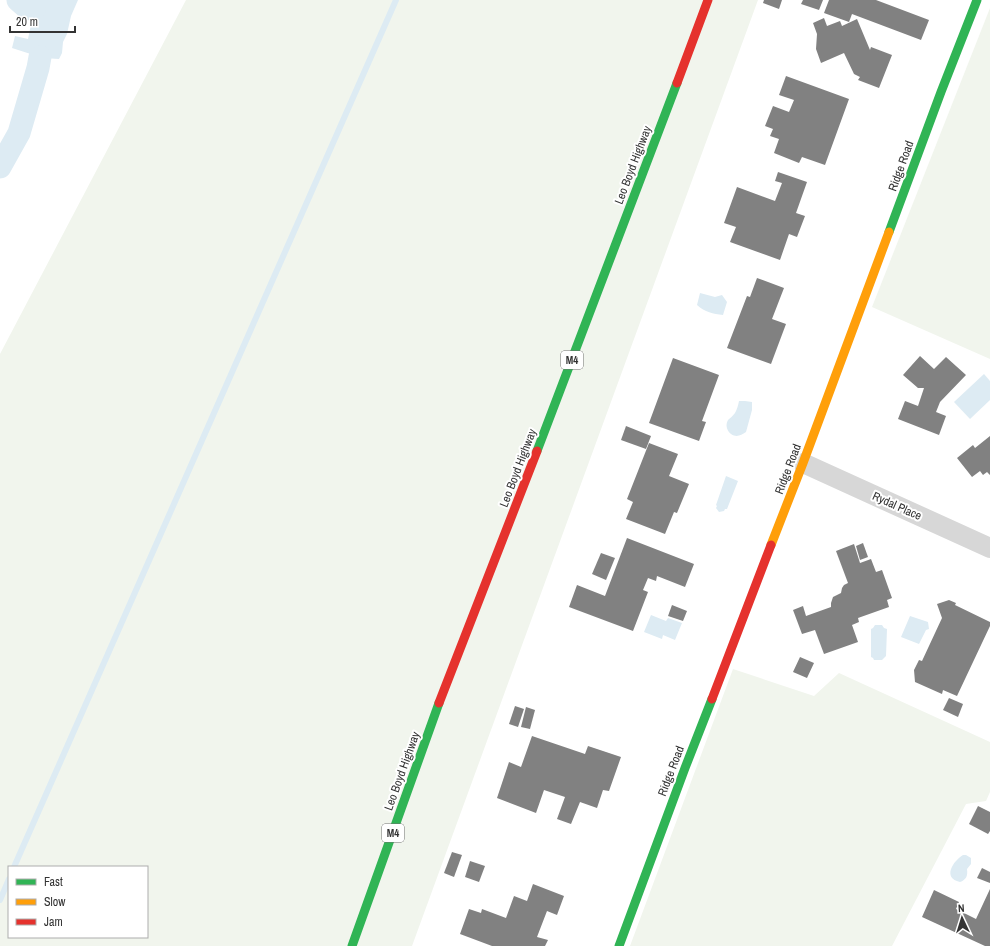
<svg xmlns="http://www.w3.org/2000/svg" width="990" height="946" font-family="'Archivo Narrow',sans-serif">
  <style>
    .green { fill: #f1f5ed; fill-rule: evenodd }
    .water { fill: #ddebf3 }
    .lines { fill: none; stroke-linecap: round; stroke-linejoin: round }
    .stream { stroke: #ddebf3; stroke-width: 6 }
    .canal { stroke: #ddebf3; stroke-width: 23 }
    .building { fill: #818181 }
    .street { stroke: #d7d7d7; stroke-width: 20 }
    .fast { stroke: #30b455; stroke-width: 9 }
    .slow { stroke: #ff9f0a; stroke-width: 9 }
    .jam { stroke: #e5322d; stroke-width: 9 }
    .labels { text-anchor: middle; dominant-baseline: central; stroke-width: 4; stroke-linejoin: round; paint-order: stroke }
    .shield { fill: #fff; stroke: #707070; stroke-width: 1 }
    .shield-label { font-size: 11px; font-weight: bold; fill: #333 }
    .street-label { font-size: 12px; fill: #333; stroke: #fff }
  </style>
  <rect width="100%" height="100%" fill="#fff"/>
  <g class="green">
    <path d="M186,0h572l-346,946h-412v-592zM9,867h138v70h-138z"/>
    <path d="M990,8v351l-118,-52z"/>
    <path d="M733,669l81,27 25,-23 151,69v50l-4,9 -20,3 -74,142h-262z"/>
  </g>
  <g class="water">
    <path d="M36,0h42l-7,16 -4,18 -4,8 -1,11 -3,6 -16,-1 -31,-10 3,-12 13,3z"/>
    <path d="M700,293l15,4 7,-2 5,7 -4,13c-10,-1 -18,-3 -26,-10z"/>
    <path d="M984,374l6,7v19l-20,19 -16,-17z"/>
    <path d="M739,401h6l7,1v8l-6,22c-5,3 -9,6 -15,2 -4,-3 -6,-9 -3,-14 2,-2 5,-4 7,-7 2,-4 3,-7 4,-12z"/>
    <path d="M726,476l12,5 -11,28h-2l-1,2 -5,1 -3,-4 1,-2 -1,-1z"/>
    <path d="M651,615l15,6 2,-3 14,5 -7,17 -12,-5 -1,4 -18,-7z"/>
    <path d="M910,616l18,6 1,7 -3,1 -7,14 -18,-7z"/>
    <path d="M875,625h7l2,3 3,1 -1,27 -4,4h-8l-1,-2 -2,-1v-28l2,-1z"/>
    <path d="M963,855h3l5,3v6l-4,5c1,7 -1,11 -7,13 -18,-4 -7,-21 3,-27z"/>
  </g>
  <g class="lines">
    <g class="stream">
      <path d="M14,867l382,-867"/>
      <path d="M0,900l9,-21"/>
    </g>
    <g class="canal">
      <path d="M18,0l8,7 8,3"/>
      <path d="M0,167l19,-34 19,-65 2,-11"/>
    </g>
  </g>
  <g class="building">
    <path d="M764,0h18l-3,9 -16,-6z"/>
    <path d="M803,0h20l-4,10 -18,-6z"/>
    <path d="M829,0h47l53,20 -8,20 -69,-26 -3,8 -25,-9z"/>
    <path d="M824,18l3,8 13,-5 2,5 15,-7 13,31 1,-3 21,8 -13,33 -21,-8 2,-3 -6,-3 -10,-21 -23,10 -5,-14 1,-15 -4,-11z"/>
    <path d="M786,76l63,23 -24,66 -23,-8 -3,6 -25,-10 5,-14 -9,-3 3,-7 -8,-3 8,-20 16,6 5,-12 -15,-5z"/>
    <path d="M778,172l29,10 -11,31 9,3 -8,21 -8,-3 -9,26 -50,-18 6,-15 -12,-4 13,-36 38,14 7,-18 -7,-2z"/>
    <path d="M757,278l27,10 -12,31 14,5 -15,40 -44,-16 20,-52 3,1z"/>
    <path d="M920,356l14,13 12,-12 20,18 -26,27 -4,10 10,4 -7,19 -41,-16 7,-18 13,5 6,-18h-6l-15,-13z"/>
    <path d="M673,358l46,17 -17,46 4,1 -7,19 -50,-18z"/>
    <path d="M626,426l25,10 -5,13 -25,-9z"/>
    <path d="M990,436v39l-3,-3 -4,3 -3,-4 -8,6 -15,-19 16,-13 2,3z"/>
    <path d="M649,443l29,11 -9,22 20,8 -12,29 -3,-1 -9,22 -39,-15 7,-17 -6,-3z"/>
    <path d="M627,538l67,26 -9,23 -28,-11 -1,5 -8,-3 -5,12 5,2 -15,39 -64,-24 8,-22 28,11z"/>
    <path d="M863,543l5,14 -8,3 -4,-14z"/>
    <path d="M854,544l6,19 11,-4 5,13 6,-2 10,28 -5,2 2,7 -31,11 1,4 -7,3 6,17 -34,12 -9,-24 -13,4 -9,-24 10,-4 3,10 25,-9v-4l2,-6 8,-4 1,-5 2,-3 4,-2 -12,-32z"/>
    <path d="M601,553l14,5 -9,22 -14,-6z"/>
    <path d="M949,600l7,3 -1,2 35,17v4l-33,70 -14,-6 -1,4 -27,-12 -1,-12 5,-10 3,1 20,-43 -5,-14z"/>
    <path d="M672,605l15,6 -4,10 -15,-5z"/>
    <path d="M800,657l14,6 -7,15 -14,-6z"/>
    <path d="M949,698l14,6 -5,13 -15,-7z"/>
    <path d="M515,706l9,3 -6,18 -9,-3z"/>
    <path d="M526,707l9,3 -5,19 -9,-2z"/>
    <path d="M532,736l53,18 3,-8 33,11 -12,34 -6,-1 -6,18 -17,-6 -9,22 -14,-5 8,-22 -21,-7 -8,23 -39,-15 12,-36 12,5z"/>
    <path d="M978,806l12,6v19l-2,3 -19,-10z"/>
    <path d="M452,852l10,3 -8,22 -10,-4z"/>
    <path d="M470,861l15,5 -6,16 -14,-5z"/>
    <path d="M982,868l8,4v11l-13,-5z"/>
    <path d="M533,884l31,12 -7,19 -10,-4 -10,26 11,3 -3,6h-53l-32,-12 9,-25 12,4 1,-4 24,9 8,-22 13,5z"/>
    <path d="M990,889v57h-5l-63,-29 12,-27 25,12 -3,7 20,10z"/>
  </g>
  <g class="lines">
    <path class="street" d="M803,463l187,85"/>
    <g class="fast">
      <path d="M889,232l52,-140 36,-92"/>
      <path d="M537,451l140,-368"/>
      <path d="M352,946l87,-243"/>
      <path d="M619,946l66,-178 27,-69"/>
    </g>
    <path class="slow" d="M771,545l32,-82 86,-231"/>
    <g class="jam">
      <path d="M677,83l31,-83"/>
      <path d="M712,699l59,-154"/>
      <path d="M439,703l98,-252"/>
    </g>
  </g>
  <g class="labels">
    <g class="shield">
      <rect x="561" y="351" width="22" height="18" rx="3"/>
      <rect x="382" y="824" width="22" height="18" rx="3"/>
    </g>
    <g class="shield-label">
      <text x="572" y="360">M4</text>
      <text x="393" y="833">M4</text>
    </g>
    <g class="street-label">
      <text transform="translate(633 165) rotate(-69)">Leo Boyd Highway</text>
      <text transform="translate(901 166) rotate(-70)">Ridge Road</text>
      <text transform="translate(518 468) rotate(-69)">Leo Boyd Highway</text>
      <text transform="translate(788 469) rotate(-69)">Ridge Road</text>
      <text transform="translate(897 506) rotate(24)">Rydal Place</text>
      <text transform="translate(402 771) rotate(-70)">Leo Boyd Highway</text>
      <text transform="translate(671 771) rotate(-69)">Ridge Road</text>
    </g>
  </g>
  <rect x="8" y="866" width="140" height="72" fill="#ffffff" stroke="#adadad"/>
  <rect x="16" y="879" width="20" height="6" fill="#30b455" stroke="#adadad"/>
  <text x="44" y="886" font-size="12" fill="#333333">Fast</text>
  <rect x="16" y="899" width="20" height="6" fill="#ff9f0a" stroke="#adadad"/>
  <text x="44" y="906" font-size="12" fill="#333333">Slow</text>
  <rect x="16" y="919" width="20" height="6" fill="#e5322d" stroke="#adadad"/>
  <text x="44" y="926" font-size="12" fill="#333333">Jam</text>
  <g transform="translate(962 918) rotate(356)" stroke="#ffffff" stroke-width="3" paint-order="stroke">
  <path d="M0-3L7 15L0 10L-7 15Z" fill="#333333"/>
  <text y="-6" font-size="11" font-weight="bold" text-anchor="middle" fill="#333333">N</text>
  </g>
  <path d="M10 26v6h65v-6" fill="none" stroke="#333333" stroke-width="2"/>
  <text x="16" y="26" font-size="12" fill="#333333" stroke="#ffffff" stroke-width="3" paint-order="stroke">20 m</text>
</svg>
